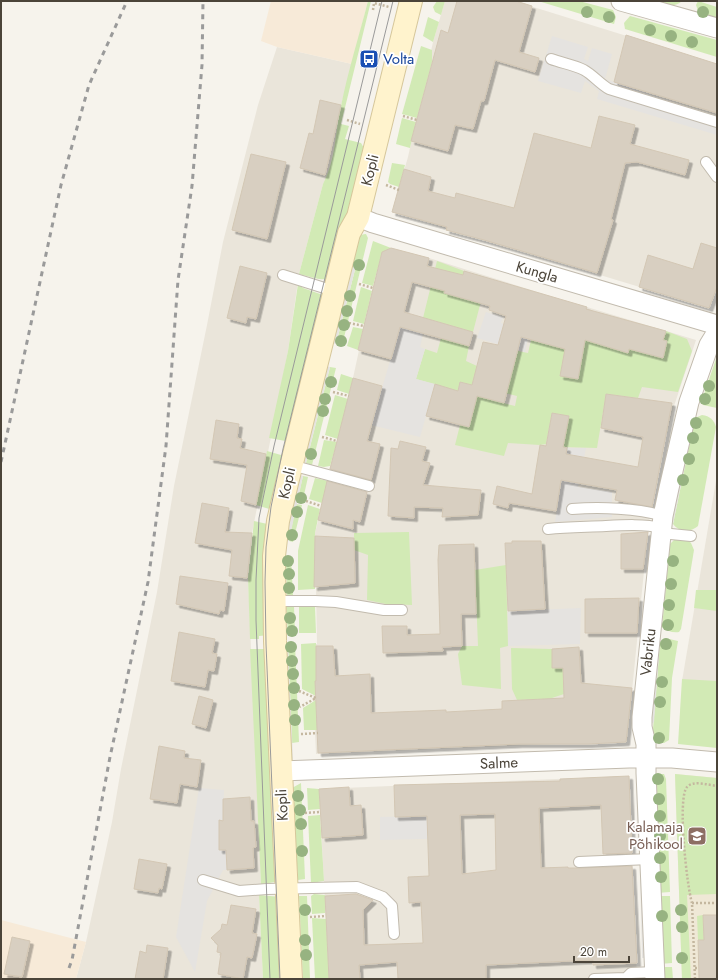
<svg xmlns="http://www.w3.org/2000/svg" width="718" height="980" font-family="Jost,sans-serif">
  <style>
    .residential { fill: #eae5da }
    .commercial { fill: #f7ead8 }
    .education { fill: #efe8d6 }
    .green { fill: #d2eab5 }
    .parking { fill: #e5e3e0 }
    .building { fill: #d8cfc1; stroke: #d3c7b4; fill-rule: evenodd; filter: url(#shadow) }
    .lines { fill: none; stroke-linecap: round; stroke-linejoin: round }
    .lane-casing { stroke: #c2bbae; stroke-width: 12 }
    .street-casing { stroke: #c2bbae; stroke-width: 21 }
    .secondary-casing { stroke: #d6c79b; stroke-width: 24 }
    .path { stroke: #c4b79f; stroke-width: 2.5; stroke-dasharray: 2 2; stroke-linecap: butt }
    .lane { stroke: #fff; stroke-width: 10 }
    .street { stroke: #fff; stroke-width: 19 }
    .secondary { stroke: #fff3cd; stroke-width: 22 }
    .tram { stroke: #9a9a9a; stroke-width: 1 }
    .rail { stroke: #9a9a9a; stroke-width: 3; stroke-dasharray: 5 5; stroke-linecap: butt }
    .tree { fill: #97b381 }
    .labels { text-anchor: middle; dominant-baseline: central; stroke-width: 3.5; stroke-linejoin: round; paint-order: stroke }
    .transit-label { font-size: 15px; fill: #164399; stroke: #fff; text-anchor: start }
    .street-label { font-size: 15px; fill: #4b4439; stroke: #fff }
    .education-label { font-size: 15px; fill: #785e54; stroke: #fff; text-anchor: end }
  </style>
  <defs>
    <filter id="shadow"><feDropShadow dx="3.5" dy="3.5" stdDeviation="0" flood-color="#0004"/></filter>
  </defs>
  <rect width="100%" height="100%" fill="#f6f3ec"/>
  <g class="residential">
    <path d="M445,1h69l203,63v223l-8,21 -317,-96 16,-55 25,-115z"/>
    <path d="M277,47l75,17 -14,53 -2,23 -8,34 -5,10 -24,90 -11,77 -36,182 -4,45 13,306 -2,11 4,84h-187l10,-37 26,-120 9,-53 36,-177 17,-106 33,-161 16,-83 35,-137z"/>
    <path d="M391,248l38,10 115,36 152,46 -22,66 -12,47 -12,63 -7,65 -16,160 -311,13 -5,-110h6l-2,-111 13,-52 2,-15 23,-88 16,-74 13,-52z"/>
    <path d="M717,475v273l-35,-67z"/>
    <path d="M629,776l8,203h-308l-10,-190z"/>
  </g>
  <g class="commercial">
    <path d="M271,1h97l-16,63 -75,-17 -16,-6z"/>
    <path d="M1,920l85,22 -10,37h-75z"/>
  </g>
  <path class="education" d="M675,774l42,4v201h-35z"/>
  <g class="green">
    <path d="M368,1h3l-30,123 8,2 -4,13 16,4 4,7 -34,128c-8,4 -23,-2 -32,-4l24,-90c13,-25 12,-52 18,-78 7,-35 18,-70 27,-105z"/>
    <path d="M437,1h8l-4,14 -6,-3 -2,-5z"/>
    <path d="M538,1h41l34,9 3,7 -2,7z"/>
    <path d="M655,1h27c-8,8 -18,3 -27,0z"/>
    <path d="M698,1l19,6v12l-18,-5 -3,-9z"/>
    <path d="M630,16l87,24v17l-92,-28 -1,-6z"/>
    <path d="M428,17l11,5 -6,20 -10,-6z"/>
    <path d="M421,46l11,4v12l-15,56 -15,-4z"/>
    <path d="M402,118l14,4 -6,26 -14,-4z"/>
    <path d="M392,163l13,2 -6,22 -9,-3 -2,-2z"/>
    <path d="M366,234l2,4 -26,108 -6,-2 20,-78 -6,-12c3,-10 4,-19 16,-20z"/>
    <path d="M373,241l18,7 -9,5 -9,33 -11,-3z"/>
    <path d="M437,261l27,10 -1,4 -13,-3 -5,21 23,7 7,-26 12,4 -14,54 -50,-14z"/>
    <path d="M298,284l5,4 20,7 -32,147 -22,-4 19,-87z"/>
    <path d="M361,287l11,4 -8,33 -11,-3z"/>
    <path d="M353,327l10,2 -5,21 -11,-4z"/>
    <path d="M666,331l21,8 5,12 -14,41 -36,-5 -4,11 -32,-4 -9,54 -34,-1 6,-31 -17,-3 -6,31 -6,1 -32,-2 -4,13 -49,-11 5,-20 9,2 8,-31 38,10 2,-10 -57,-14 -2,9 -42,-12 9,-30 12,4 4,-15 28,8 -3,15 11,5 34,9 7,-24 10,2 3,-13 45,12 4,-16 23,9 25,8 1,-4 33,9 5,-17 -4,-1z"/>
    <path d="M717,356v52l-14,-3 -1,-5z"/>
    <path d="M330,367l6,1 -24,97 -6,-2z"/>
    <path d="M341,374l12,4 -4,16 -12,-4z"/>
    <path d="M335,395l13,4 -10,40 -13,-4z"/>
    <path d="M702,415c8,1 12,5 14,12l-18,99c-8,7 -19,6 -25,-2l22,-106z"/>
    <path d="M324,440l13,2 -7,24 -6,1 -6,-1z"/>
    <path d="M267,451l21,6 -12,54 -20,-6z"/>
    <path d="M303,476l5,1 -6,27 -5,-2z"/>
    <path d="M315,478l13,3 -6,22 -13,-4z"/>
    <path d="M296,504l6,1 -9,37 -4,-1z"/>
    <path d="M308,505l12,4 -5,24v56l-17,1v-39z"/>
    <path d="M254,521l18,4 -2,110 -11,1v3h-9l-2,-61z"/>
    <path d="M409,532l3,73 -26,-1 -19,-4 1,-45 -14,-5v-17z"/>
    <path d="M675,539h12l4,4 3,7 -13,79 -2,3c-6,1 -13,-1 -17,-5l8,-83z"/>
    <path d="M286,558h5l2,37h-6z"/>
    <path d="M506,565l2,81 -8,2 1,41 -39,-4 -4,-31 4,-8h16l-3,-76z"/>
    <path d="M696,590h21v21l-23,-3z"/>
    <path d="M294,606l1,28h-7l-2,-27z"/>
    <path d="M299,606h16l1,27h-17z"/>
    <path d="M665,638l13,3 -6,37 -3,62 -5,3h-10l-1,-2v-12l7,-87z"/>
    <path d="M316,643v53l-14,-7 -1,-45z"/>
    <path d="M288,644h7l4,98 -7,1z"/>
    <path d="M511,648l41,1v19h11l1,26 -15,5 -32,1 -5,-11z"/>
    <path d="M250,649h21l9,230 -5,3 -6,1 -1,3 -7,-2z"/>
    <path d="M682,679l35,2v67l-39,-4z"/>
    <path d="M316,700l2,30h-14l-1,-22z"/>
    <path d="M655,774h9l2,5 4,113 -13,1z"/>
    <path d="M675,774l42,4v116l-30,1 4,84h-9z"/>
    <path d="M301,783l4,96 -7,1 -6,-92z"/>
    <path d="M307,788l12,1 1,20 -12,1z"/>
    <path d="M320,815l4,66 -13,2 -3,-67z"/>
    <path d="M314,894l11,1v18l-13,1 -1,-18z"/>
    <path d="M259,895l22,2 3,82h-21z"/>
    <path d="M299,896h8l3,83h-7z"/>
    <path d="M658,896h12l2,67 -12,1z"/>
    <path d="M703,915l1,25h-6l-1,-24z"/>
    <path d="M312,918l14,1 3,60h-14z"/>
    <path d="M660,967h12l1,12h-13z"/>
  </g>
  <g class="parking">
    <path d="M552,36l36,11 -4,12 4,2 4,-13 20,6 -7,25 112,38v18l-120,-36 2,-8 -14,-10 -4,12 -43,-12z"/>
    <path d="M350,254l6,12 -20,78 -10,-3z"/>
    <path d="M486,312l17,5 -2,6 12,5 18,-3 -6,27 -48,-14z"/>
    <path d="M404,314l22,6 -6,27 5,2 -9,30 19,5 -15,53 -49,-12z"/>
    <path d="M320,365l10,2 -24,96 -9,-3z"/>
    <path d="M689,417l6,1 -22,106 -6,-2z"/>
    <path d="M567,448h19l-8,39 34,5v25l-57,5z"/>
    <path d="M294,474l9,2 -14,65 -8,-1z"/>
    <path d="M581,608l-1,36 -72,2v-35z"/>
    <path d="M653,641l7,1 -6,80 -8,6z"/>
    <path d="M280,643l8,1 5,116 -9,1z"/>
    <path d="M643,777l2,62 -7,1 -2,-62z"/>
    <path d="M199,788l25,2 -1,31h-4v29h7l1,20h-4l-16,31 -12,71 -19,-35z"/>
    <path d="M460,815l1,23 -81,2v-23z"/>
    <path d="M640,864h6l3,94h-7z"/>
  </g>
  <g class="building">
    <path d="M457,1h59l16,5 -13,46 20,6 -4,14 -40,-12 -11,41h-3l-8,28 -18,-4 -7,26 -37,-10 30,-111 7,3z"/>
    <path d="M626,35l91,29v49l-103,-31z"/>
    <path d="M320,100l21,5 -16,70 -25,-7 9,-35 4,1z"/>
    <path d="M599,116l36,9 -5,19 59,16 -4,15 -48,-13 -12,1 -14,56 2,1 -16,53 -113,-33 -38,-10 1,-3 -55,-15 12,-43 27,8 -3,14 27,7 1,-5 58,15 20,-75 57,15z"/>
    <path d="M251,154l35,8 -19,77 -35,-9z"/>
    <path d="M701,243l16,5v39l-8,21 -70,-21 9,-32 45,14z"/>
    <path d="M391,248l38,10 -2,8 36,9 1,-4 123,36 -1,2 80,22 -3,9 4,1 -4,17 -34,-9 -1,4 -43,-13 -7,39 -18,-3 5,-27 -44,-12 -17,66 -27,-7 -8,31 -43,-11 9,-32 23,7 2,-9 12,3 11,-43 15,3 8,-29 -17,-6 1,-4 -46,-13 1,-2 -33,-9 -8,30 69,20 -4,14 -69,-19 -9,32 -33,-9 24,-98z"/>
    <path d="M240,266l27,7 -11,46 -9,-2 -1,6 -19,-5z"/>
    <path d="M353,378l29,8 -15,55 13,3 -9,36 -41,-11z"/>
    <path d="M606,394l66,9 -20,104 -37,-7 2,-10 -56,-10 -5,31 -47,-8 -1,5 -15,-4 4,-18 35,8 8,-49 6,1 6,-33 17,3 -6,31 4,1 -1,6 72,13 5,-30 -42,-9z"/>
    <path d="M216,420l23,4 -2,14 5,1 -2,9 26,6 -10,51 -15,-4 6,-36 -37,-6z"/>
    <path d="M400,441l26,6 -4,14 8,2 -7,22 58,5 -3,25 -36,2 1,-9 -29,-1v11l-26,-2 3,-68 7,1z"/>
    <path d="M327,481l40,11 -7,30 -7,-2v9l-35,-9z"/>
    <path d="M202,503l27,5 -4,24 27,1 -5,45 -18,-2 3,-26 -37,-7z"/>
    <path d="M648,532l-5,37h-22v-35z"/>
    <path d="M315,536l39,2 1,45 -41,4z"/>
    <path d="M512,541h29l4,68 -37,2 -3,-68h7z"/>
    <path d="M474,544l2,70h-15l1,32 -20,1 1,4 -60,2 -1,-27h25v9l33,-1 -2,-74 1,-15z"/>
    <path d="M180,576l48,7 -4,28 -4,-1 -1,4 -43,-10z"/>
    <path d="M639,598l-2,35h-52v-34z"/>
    <path d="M179,632l36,7 -3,14 5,1 -3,17 -6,-1 -3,17 -34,-6z"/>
    <path d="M316,646h17l2,30 35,-2 1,39 75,-3v2l56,-3v-8l62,-3 -1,-30h-11v-19l27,-2 2,36 51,5 -6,54 -37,2h-70l-201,9 -3,-72h1z"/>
    <path d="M199,696l14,4 -7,28 -14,-4z"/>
    <path d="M159,746l26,5 -1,7 17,2 -4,27 -17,-3 -3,19 -27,-4z"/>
    <path d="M629,776l3,77 -29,1 -2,-49 -62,3 2,60 27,-1v1h11l53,-2 5,97 -44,2v-5l-107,5v14h-88l-1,-17 -38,3 1,14h-31l-4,-83 31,-2 17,6 -10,10 1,35 59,-2 -2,-41 -12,1 -1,-26 21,-1 -2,-60 -32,1 -1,-32 166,-4v-2zM495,814l1,56 -34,4 -2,-59z"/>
    <path d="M349,787l1,19 11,-1 2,30 -41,3 -3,-49z"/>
    <path d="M250,797l1,24h3l2,26 -3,1 1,20 -27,2 -1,-20h-7v-30l4,1v-22z"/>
    <path d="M139,859l28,5 -5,25 -3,-1 -1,5 -24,-4z"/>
    <path d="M231,905l25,4 -4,24 5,1 -5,24 -5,-1 -4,22 -25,-5 3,-21 -4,-1 1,-7 -7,-7 10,-9 1,-5 5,1z"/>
    <path d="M703,915h14v64h-18l-1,-39h6z"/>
    <path d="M12,937l18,4 -8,36 -18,-3z"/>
    <path d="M147,945l21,3 -5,31h-28l5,-28 6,2z"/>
  </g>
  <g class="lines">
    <g class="lane-casing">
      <g id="lane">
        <path d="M551,59c11,4 23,6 33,11 9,5 16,14 25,19l108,33"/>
        <path d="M706,162l11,15"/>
        <path d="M283,275l51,16"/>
        <path d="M291,465l78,21"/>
        <path d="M572,509c28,-2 65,-1 91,7"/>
        <path d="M548,529c19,-2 39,-2 58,-3 19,-1 38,-2 56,2"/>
        <path d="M661,533l30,3"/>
        <path d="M274,601h41l21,1 48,8h18"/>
        <path d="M579,862l71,-3"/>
        <path d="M203,880l36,11 28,-2 90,-2 26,10 9,9 2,28"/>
        <path d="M594,979l32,-1 5,-5 24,-1"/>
      </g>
    </g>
    <g class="street-casing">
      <g id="street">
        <path d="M621,1l96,27"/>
        <path d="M358,217l15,6 344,102"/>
        <path d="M281,771l348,-13h43l45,4"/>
        <path d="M655,979l-9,-206v-29l-4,-17v-10l21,-201 6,-28 20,-86 20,-57 8,-13"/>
      </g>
    </g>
    <g class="secondary-casing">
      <path id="secondary" d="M291,979l-10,-208 -6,-130 -1,-85 4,-35 10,-42 61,-246 9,-16 53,-216"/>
    </g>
    <g class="path">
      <path d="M373,10l1,-7 15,4"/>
      <path d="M403,116l14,4"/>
      <path d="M347,120l13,4"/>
      <path d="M386,185l13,5"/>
      <path d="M359,284l14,4"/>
      <path d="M349,323l15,3"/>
      <path d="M333,392l16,4"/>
      <path d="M322,437l15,4"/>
      <path d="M306,501l15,5"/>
      <path d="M299,691l17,7 -16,9"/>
      <path d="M301,734l17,-1"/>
      <path d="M305,813l15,-1"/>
      <path d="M692,903h25"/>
      <path d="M310,917l16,-1"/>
      <path d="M695,968h4"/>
      <path d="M695,979l-3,-76c-5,-16 -15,-105 -5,-116 6,-7 22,-2 30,-1"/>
    </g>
    <use href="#lane" class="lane"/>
    <use href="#street" class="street"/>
    <use href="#secondary" class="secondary"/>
    <g class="tram">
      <path d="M270,979l-14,-359v-40l3,-62 15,-72 108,-445"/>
      <path d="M280,979l-14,-335 -1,-62 1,-35 5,-40 12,-58 110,-448"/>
    </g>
    <g class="rail">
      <path d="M1,462l60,-277 28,-100 38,-84"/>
      <path d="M69,968l3,-8 38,-203 38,-175 18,-136 12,-166 14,-94 10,-121 1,-64"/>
    </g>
  </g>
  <g class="tree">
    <circle cx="587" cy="12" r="6"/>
    <circle cx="703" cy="12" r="6"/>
    <circle cx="609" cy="17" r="6"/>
    <circle cx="650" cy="30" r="6"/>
    <circle cx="671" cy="36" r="6"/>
    <circle cx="692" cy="42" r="6"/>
    <circle cx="359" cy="265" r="6"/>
    <circle cx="350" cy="296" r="6"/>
    <circle cx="347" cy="311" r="6"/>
    <circle cx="344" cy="325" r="6"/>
    <circle cx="341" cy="341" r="6"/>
    <circle cx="331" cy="382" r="6"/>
    <circle cx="709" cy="386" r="6"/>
    <circle cx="325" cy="399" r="6"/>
    <circle cx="705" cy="399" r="6"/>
    <circle cx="323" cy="411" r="6"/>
    <circle cx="696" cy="423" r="6"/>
    <circle cx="693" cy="438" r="6"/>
    <circle cx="311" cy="454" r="6"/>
    <circle cx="689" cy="459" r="6"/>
    <circle cx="683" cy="480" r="6"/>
    <circle cx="301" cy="498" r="6"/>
    <circle cx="297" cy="512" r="6"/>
    <circle cx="292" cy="535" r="6"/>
    <circle cx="288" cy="561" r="6"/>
    <circle cx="673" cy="561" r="6"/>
    <circle cx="289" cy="574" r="6"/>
    <circle cx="671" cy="584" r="6"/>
    <circle cx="289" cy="588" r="6"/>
    <circle cx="669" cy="605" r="6"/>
    <circle cx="290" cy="618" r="6"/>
    <circle cx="668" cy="625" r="6"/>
    <circle cx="292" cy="631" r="6"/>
    <circle cx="666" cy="644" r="6"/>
    <circle cx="291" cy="647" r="6"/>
    <circle cx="292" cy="661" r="6"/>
    <circle cx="293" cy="674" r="6"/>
    <circle cx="662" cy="682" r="6"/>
    <circle cx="294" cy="688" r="6"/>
    <circle cx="660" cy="702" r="6"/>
    <circle cx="294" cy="705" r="6"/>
    <circle cx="295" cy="720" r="6"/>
    <circle cx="659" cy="738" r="6"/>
    <circle cx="658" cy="779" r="6"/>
    <circle cx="298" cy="796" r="6"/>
    <circle cx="659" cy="799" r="6"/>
    <circle cx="300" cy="810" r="6"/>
    <circle cx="660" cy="816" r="6"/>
    <circle cx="301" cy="824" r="6"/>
    <circle cx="660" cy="836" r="6"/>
    <circle cx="302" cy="851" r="6"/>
    <circle cx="660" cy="858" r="6"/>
    <circle cx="661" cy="877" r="6"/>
    <circle cx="305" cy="910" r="6"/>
    <circle cx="681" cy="910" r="6"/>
    <circle cx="662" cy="916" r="6"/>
    <circle cx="682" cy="927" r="6"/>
    <circle cx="305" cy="940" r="6"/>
    <circle cx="306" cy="955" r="6"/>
    <circle cx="682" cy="958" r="6"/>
  </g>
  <defs>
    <g id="bus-square" transform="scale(1)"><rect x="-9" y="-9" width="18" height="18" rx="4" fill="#1a4fb4" stroke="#fff"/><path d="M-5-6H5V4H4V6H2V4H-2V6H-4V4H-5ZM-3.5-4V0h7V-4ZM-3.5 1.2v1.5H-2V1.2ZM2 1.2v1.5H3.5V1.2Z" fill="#fff"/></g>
    <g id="school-square" transform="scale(1)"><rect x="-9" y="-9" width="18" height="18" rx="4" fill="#8d6e63" stroke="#fff"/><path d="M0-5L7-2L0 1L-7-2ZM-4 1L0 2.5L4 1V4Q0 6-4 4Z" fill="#fff"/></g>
  </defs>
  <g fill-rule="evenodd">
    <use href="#bus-square" x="369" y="59"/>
    <use href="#school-square" x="697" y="836"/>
  </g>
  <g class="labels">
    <g class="transit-label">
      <text x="383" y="59">Volta</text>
    </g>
    <g class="street-label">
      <text transform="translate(370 170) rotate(-76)">Kopli</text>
      <text transform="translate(537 272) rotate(16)">Kungla</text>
      <text transform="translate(287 483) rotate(-77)">Kopli</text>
      <text transform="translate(648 652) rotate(-84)">Vabriku</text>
      <text transform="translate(499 763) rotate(-2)">Salme</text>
      <text transform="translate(282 805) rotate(-93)">Kopli</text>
    </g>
    <g class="education-label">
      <text x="683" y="827">Kalamaja<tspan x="683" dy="17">Põhikool</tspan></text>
    </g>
  </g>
  <rect width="718" height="980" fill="none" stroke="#4b4439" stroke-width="4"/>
  <path d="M574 956v6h55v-6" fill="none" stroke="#4b4439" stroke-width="2"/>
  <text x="580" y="956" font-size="12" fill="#4b4439" stroke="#ffffff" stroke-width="3" paint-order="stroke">20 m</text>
</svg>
